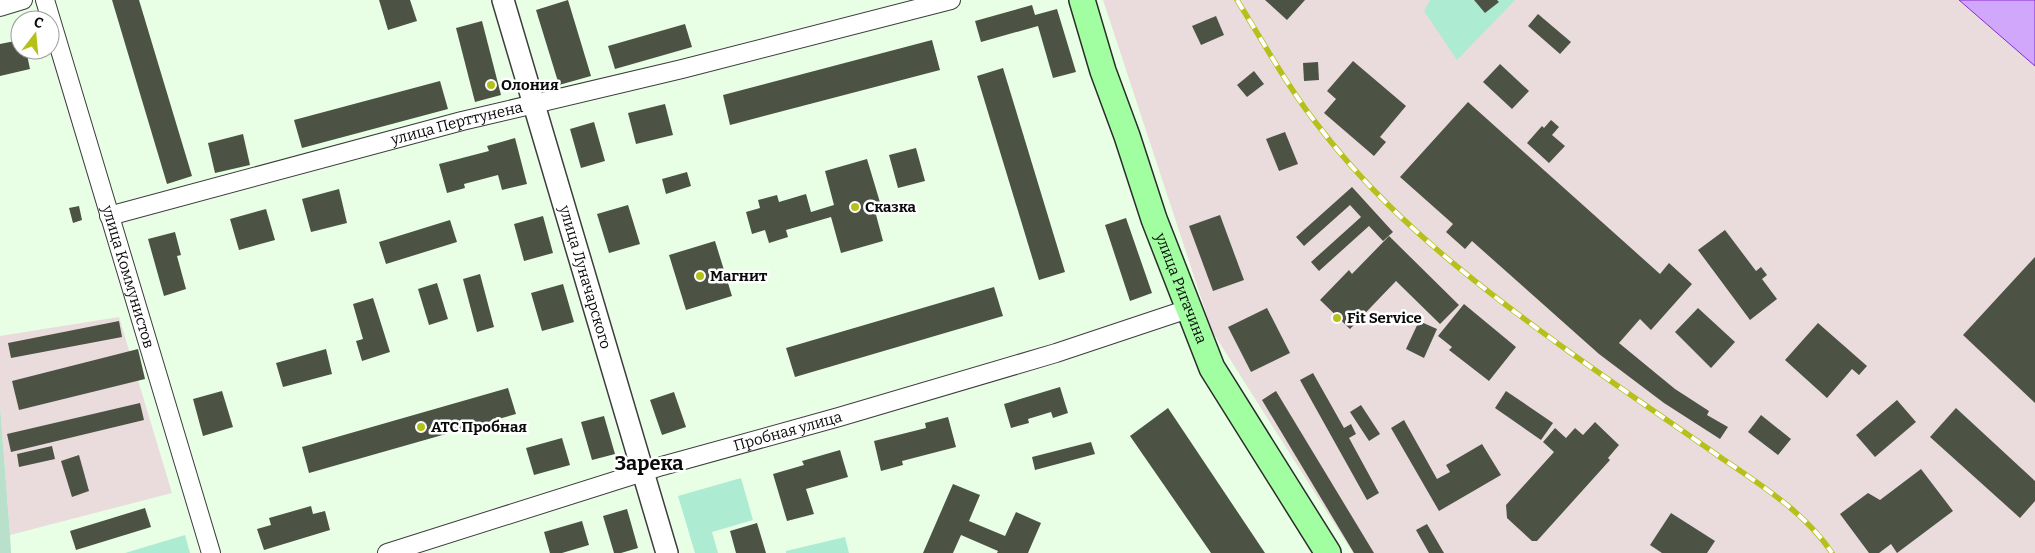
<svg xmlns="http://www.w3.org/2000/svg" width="2035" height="553" font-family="Bitter,serif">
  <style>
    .industrial { fill: #eadcdc }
    .green { fill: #aeebd3 }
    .cemetery { fill: #b8e0ca }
    .water { fill: #d0a7fa; stroke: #832ad6 }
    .building { fill: #4c5345 }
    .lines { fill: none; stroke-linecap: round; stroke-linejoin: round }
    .minor-casing { stroke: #3d3d3d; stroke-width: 20 }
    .tertiary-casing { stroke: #3d3d3d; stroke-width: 24 }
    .secondary-casing { stroke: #2c2c2c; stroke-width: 28 }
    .minor { stroke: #fff; stroke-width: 18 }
    .tertiary { stroke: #fff; stroke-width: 21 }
    .secondary { stroke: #a1ffa2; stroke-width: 25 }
    .rail-casing { stroke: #b5c11a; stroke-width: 5.5 }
    .rail { stroke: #fff; stroke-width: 4; stroke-dasharray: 11; stroke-linecap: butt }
    .poi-dot { fill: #b5c11a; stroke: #fff; stroke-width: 2 }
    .labels { text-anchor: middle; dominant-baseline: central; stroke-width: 5; stroke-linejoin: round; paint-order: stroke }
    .poi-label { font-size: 15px; font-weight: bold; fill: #0a0a0a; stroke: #fff; text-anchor: start }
    .street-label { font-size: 15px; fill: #0a0a0a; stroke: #fff }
    .district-label { font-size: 20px; font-weight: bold; fill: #0a0a0a; stroke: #fff }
  </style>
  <rect width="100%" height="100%" fill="#e8ffe6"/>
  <g class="industrial">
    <path d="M1103,0h856l76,66v487h-682l-141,-222z"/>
    <path d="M119,317l53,176 -162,42 -10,-129v-70z"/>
  </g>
  <g class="green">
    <path d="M1430,0h85l-58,60 -33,-49z"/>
    <path d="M741,478l12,42 -41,12 6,21h-23l-17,-57z"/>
    <path d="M185,535l5,18h-65z"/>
    <path d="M845,537l4,16h-63v-2z"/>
  </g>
  <path class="cemetery" d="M0,406l10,129 1,18h-11z"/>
  <path class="water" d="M1959,0h76v66z"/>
  <g class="building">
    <path d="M112,0h27l53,176 -25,8z"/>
    <path d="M379,0h31l7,21 -29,9z"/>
    <path d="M568,0l23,76 -32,9 -23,-75z"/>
    <path d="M1265,0h40l-18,20z"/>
    <path d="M1474,0h23l2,2 -14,11z"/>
    <path d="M1032,5l3,10 22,-6 19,63 -23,6 -15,-52 -57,16 -6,-21z"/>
    <path d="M1538,14l33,28 -11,12 -32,-28z"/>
    <path d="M1216,16l8,19 -23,10 -9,-19z"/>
    <path d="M482,21l19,74 -26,7 -19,-74z"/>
    <path d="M685,24l7,23 -77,22 -7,-23z"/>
    <path d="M20,40v10h6l4,19 -30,7v-32z"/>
    <path d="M932,40l8,30 -210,55 -7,-30z"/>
    <path d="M1353,61l53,45 -26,31 6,5 -12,14 -50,-43 12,-14 -9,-8z"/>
    <path d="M1318,62l1,18 -15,1 -1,-18z"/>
    <path d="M1500,64l29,27 -17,18 -29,-27z"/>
    <path d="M1003,68l62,204 -26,8 -62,-204z"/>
    <path d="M1254,71l10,13 -17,13 -10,-12z"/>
    <path d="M440,81l8,28 -146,39 -8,-28z"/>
    <path d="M1468,102l192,172 9,-11 23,21 -41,46 -11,-11 -21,24 56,46 34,22 -2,4 21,12 -8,12 -56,-36 -65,-49 -127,-113 -7,8 -19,-17 7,-8 -53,-47z"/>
    <path d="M665,104l8,31 -37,9 -8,-31z"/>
    <path d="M1551,120l8,7 -7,8 13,11 -16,17 -22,-20 15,-17 2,2z"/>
    <path d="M594,122l11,39 -24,7 -11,-39z"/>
    <path d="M1285,132l13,32 -19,7 -13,-32z"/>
    <path d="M243,134l7,31 -35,8 -7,-30z"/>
    <path d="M515,138l12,46 -25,6 -4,-15 -34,9 1,4 -18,5 -8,-29 50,-13 -2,-5z"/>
    <path d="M916,148l9,33 -27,7 -9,-33z"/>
    <path d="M867,159l15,50 -7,2 8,30 -42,12 -10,-36 -45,13 2,7 -19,6 -4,-13 -13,4 -6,-22 14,-4 -2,-8 19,-5 2,7 27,-8 5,18 23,-7 -9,-34z"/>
    <path d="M687,172l4,14 -25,8 -4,-15z"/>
    <path d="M1352,187l41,45 -10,9 -14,-15 -50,45 -8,-9 50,-45 -11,-12 -46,41 -8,-9z"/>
    <path d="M339,189l8,34 -36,9 -9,-33z"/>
    <path d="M628,205l12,39 -31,9 -12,-39z"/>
    <path d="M79,206l3,14 -9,3 -4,-15z"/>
    <path d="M266,209l9,31 -36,10 -9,-31z"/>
    <path d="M1220,215l24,65 -31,11 -24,-65z"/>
    <path d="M543,216l10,37 -29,8 -10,-37z"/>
    <path d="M1126,218l26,75 -22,8 -25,-76z"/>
    <path d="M450,220l7,22 -71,22 -7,-22z"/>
    <path d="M1725,230l31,41 5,-4 6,8 -5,4 15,20 -27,21 -52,-70z"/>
    <path d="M175,232l6,23 -4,1 9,33 -22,7 -16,-57z"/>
    <path d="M1389,236l70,69 -19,19 -44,-43 -46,48 -30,-29 29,-30 3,4z"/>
    <path d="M715,241l17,55 -46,14 -17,-55z"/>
    <path d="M2035,257v146l-72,-68z"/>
    <path d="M480,274l14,53 -17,5 -14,-53z"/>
    <path d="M437,283l11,36 -19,6 -11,-36z"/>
    <path d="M563,284l11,38 -32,9 -11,-38z"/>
    <path d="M994,287l9,29 -208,61 -9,-29z"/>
    <path d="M373,298l17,54 -28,9 -6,-20 7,-2 -10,-35z"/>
    <path d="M1464,304l52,43 -27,34 -40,-31 3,-3 -14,-11z"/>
    <path d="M1267,308l23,45 -39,19 -23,-45z"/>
    <path d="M1698,308l37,34 -24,26 -36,-36z"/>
    <path d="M119,321l3,16 -111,21 -3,-15z"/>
    <path d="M1419,321l18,8 -13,29 -18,-9z"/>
    <path d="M1818,323l49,43 -8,9 -7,-6 -25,29 -42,-38z"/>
    <path d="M138,349l7,30 -126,31 -7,-29z"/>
    <path d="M326,349l6,25 -49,13 -7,-24z"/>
    <path d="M1313,373l31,55 7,-4 5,10 -7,4 30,55 -12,7 -67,-120z"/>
    <path d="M1060,387l8,26 -15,5 -2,-6 -23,7 1,4 -18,5 -7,-24z"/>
    <path d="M508,388l8,26 -207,59 -7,-26z"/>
    <path d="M222,391l11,36 -30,9 -10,-37z"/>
    <path d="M1276,391l98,162h-20l-92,-153z"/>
    <path d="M1506,391l47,32 -12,17 -46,-32z"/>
    <path d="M674,392l12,35 -24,8 -12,-35z"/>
    <path d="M1897,400l19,22 -41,35 -19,-22z"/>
    <path d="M140,403l4,17 -133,32 -4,-18z"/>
    <path d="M1361,405l19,29 -11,7 -19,-29z"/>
    <path d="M1168,408l97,145h-54l-81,-117z"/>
    <path d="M1956,408l79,73v20l-15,17 -90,-81z"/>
    <path d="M1761,415l30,24 -13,16 -30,-23z"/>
    <path d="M604,416l11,38 -23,6 -11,-38z"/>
    <path d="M948,417l8,30 -54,14 1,4 -22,6 -7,-30 52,-13 -1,-5z"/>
    <path d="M1404,420l33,59 13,-7 -4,-7 36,-21 19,31 -62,36 -48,-83z"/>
    <path d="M1595,422l24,23 -11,13 2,2 -73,81h-5l-25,-23 -1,-13 48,-53 -11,-10 12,-14 11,10 9,-10 8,7z"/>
    <path d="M562,438l8,27 -36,10 -8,-27z"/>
    <path d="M1091,442l4,12 -60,16 -3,-13z"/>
    <path d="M52,446l3,13 -36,8 -2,-13z"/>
    <path d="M840,450l8,27 -42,12 8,25 -27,7 -14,-47 31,-9 -2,-4z"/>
    <path d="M79,455l10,36 -17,6 -11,-36z"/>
    <path d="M1921,469l32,42 -56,42 -6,-9 -12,9h-10l-29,-39 28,-21 12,7z"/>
    <path d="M953,484l27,11 -11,26 36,15 11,-24 25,11 -13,30h-31l1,-2 -37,-16 -8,18h-30z"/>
    <path d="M311,506l2,8 12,-3 5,19 -66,20 -7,-21 14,-4 -2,-7z"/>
    <path d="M145,508l6,19 -75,23 -6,-19z"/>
    <path d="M627,509l11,39 -17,5h-7l-11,-37z"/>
    <path d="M1671,513l44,28 -8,12h-45l-12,-8z"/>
    <path d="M582,521l7,24 -27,8h-12l-6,-21z"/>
    <path d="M757,523l9,30h-30l-6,-22z"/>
    <path d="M1427,524l17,29h-15l-13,-23z"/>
  </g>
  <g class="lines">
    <g class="minor-casing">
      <g id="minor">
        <path id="s1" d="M45,0l166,553"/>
        <path d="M0,7l23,-7"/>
        <path id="s2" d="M109,216l353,-95 220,-52 269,-69"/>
        <path id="s3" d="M387,553l275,-87 177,-49 217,-64 132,-44"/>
      </g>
    </g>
    <g class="tertiary-casing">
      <g id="tertiary">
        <path id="s4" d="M503,0l164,553"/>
      </g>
    </g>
    <g class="secondary-casing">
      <g id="secondary">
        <path id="s5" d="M1082,0l21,71 24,65 27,83 58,149 116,185"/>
      </g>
    </g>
    <use href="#minor" class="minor"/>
    <use href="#tertiary" class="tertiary"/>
    <use href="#secondary" class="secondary"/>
    <g class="rail-casing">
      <path id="rail" d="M1237,0c27,43 51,88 83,128 69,90 159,159 251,225 49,35 99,69 149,104 39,27 85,55 112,96"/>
    </g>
    <use href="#rail" class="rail"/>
  </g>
  <g class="poi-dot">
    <circle cx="491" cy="85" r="5"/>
    <circle cx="855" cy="207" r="5"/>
    <circle cx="700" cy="276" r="5"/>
    <circle cx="1337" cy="318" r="5"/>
    <circle cx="421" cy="427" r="5"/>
  </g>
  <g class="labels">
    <g class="poi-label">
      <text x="501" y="85">Олония</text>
      <text x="865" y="207">Сказка</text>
      <text x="710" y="276">Магнит</text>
      <text x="1347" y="318">Fit Service</text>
      <text x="431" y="427">АТС Пробная</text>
    </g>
    <g class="street-label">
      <text stroke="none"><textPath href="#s2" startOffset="360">улица Перттунена</textPath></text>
      <text stroke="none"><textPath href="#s4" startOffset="289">улица Луначарского</textPath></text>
      <text stroke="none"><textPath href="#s1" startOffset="289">улица Коммунистов</textPath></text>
      <text stroke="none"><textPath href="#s5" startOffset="305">улица Ригачина</textPath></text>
      <text stroke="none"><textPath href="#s3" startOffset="419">Пробная улица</textPath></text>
    </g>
    <g class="district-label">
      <text x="649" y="463">Зарека</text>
    </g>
  </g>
  <g transform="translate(35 35) rotate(16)"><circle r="24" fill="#ffffff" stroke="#9d9d9d"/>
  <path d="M0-4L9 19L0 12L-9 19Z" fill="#b5c11a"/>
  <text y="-8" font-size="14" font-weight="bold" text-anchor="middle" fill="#0a0a0a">С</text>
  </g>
</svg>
